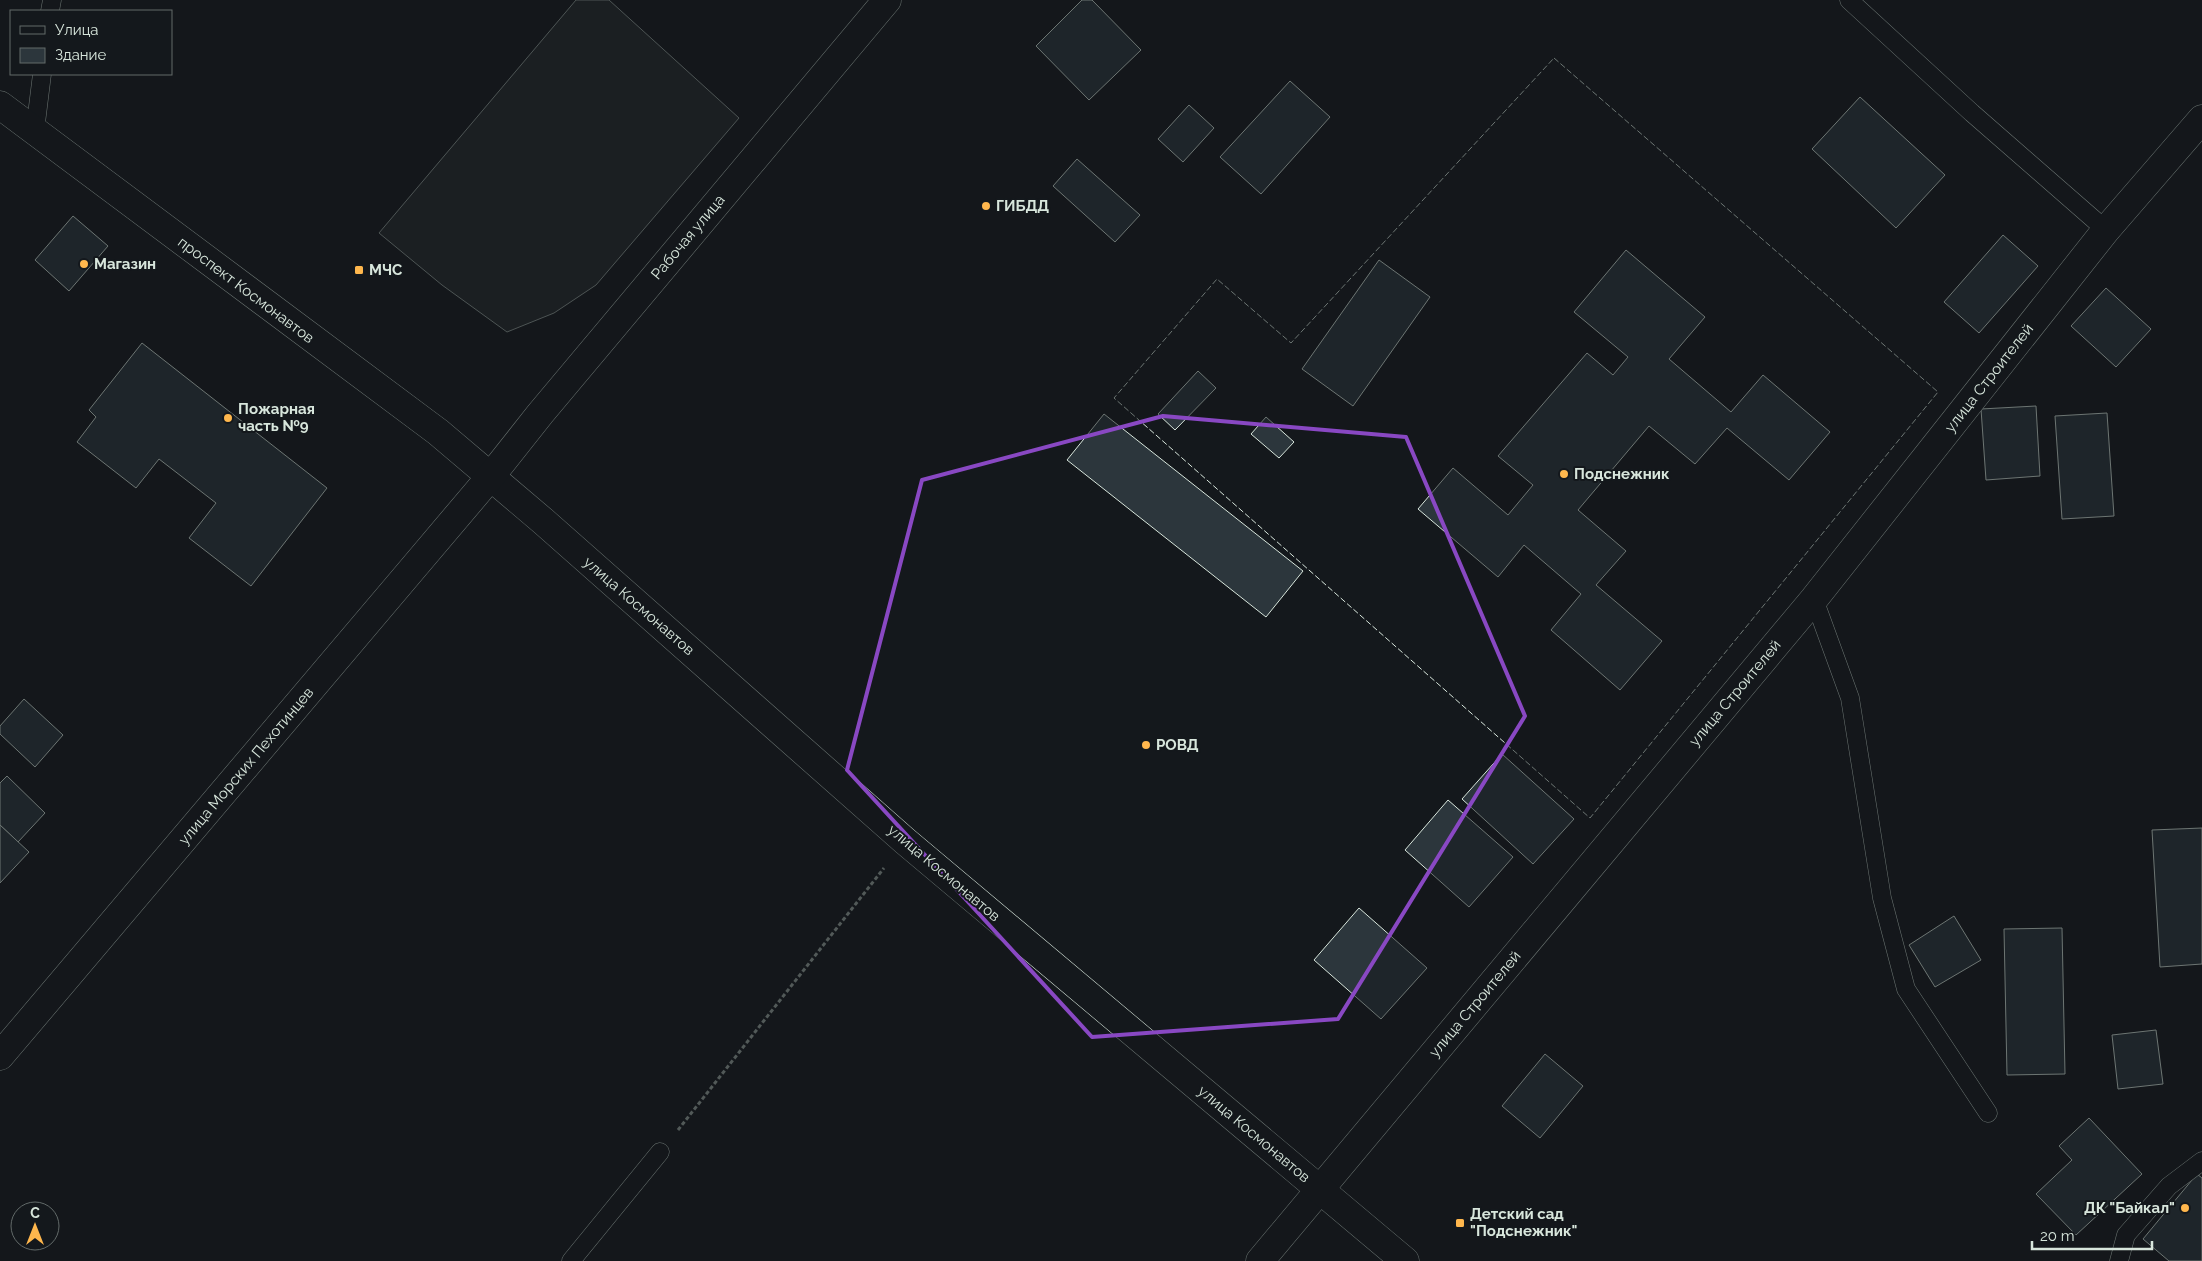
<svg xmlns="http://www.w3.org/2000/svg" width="2202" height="1261" font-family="Raleway,sans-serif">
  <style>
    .parking { fill: #24282b; stroke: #939e99 }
    .building { fill: #2c363c; stroke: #d8e6dc }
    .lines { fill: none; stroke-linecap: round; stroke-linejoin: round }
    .lane-casing { stroke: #d8e6dc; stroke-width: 19 }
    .street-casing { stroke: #d8e6dc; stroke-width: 29 }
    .secondary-casing { stroke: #d8e6dc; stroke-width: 29 }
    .path { stroke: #9da8a2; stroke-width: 3; stroke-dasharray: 4 2.5; stroke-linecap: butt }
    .lane { stroke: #14181c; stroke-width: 18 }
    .street { stroke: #14181c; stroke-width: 28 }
    .secondary { stroke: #14181c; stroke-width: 28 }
    .fence { stroke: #d8e6dc; stroke-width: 1; stroke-dasharray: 6 2.5; stroke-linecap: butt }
    .marked { fill: none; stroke: #8948c3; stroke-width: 4; stroke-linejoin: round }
    .poi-dot { fill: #ffb74d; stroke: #14181c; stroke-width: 2 }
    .labels { text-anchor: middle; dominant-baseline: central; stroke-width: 4; stroke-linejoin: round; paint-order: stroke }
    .poi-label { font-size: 15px; font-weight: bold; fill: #d8e6dc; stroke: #14181c; text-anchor: start }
    .street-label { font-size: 15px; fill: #d8e6dc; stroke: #14181c }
  </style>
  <rect width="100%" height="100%" fill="#14181c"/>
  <path class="parking" d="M576,0h33l130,118 -143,167 -42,28 -47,19 -65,-47 -63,-52z"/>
  <g class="building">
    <path d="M1082,0h10l49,50 -52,50 -53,-54z"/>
    <path d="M1290,81l40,36 -69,77 -41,-37z"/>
    <path d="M1860,97l85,78 -49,53 -84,-79z"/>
    <path d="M1189,105l25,23 -31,34 -25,-23z"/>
    <path d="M1077,159l63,56 -25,27 -62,-56z"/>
    <path d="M73,216l35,30 -39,45 -34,-31z"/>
    <path d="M2003,235l35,31 -59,67 -35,-31z"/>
    <path d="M1626,250l79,67 -36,42 62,53 32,-37 67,57 -41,48 -62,-52 -32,36 -46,-38 -71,84 48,41 -30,34 66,56 -42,49 -69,-60 30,-36 -57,-49 -26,32 -80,-68 35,-41 55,47 25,-30 -35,-29 89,-103 26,22 15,-18 -54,-45z"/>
    <path d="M1379,260l51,37 -77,109 -51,-37z"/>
    <path d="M2106,288l45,41 -35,38 -45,-41z"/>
    <path d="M142,343l185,145 -76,98 -62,-48 27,-35 -57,-44 -23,29 -59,-46 19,-25 -7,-7z"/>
    <path d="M1198,371l18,17 -41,42 -17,-16z"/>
    <path d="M2036,406l4,70 -54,4 -5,-71z"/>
    <path d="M2107,413l7,103 -52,3 -7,-103z"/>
    <path d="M1104,414l199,157 -37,46 -199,-157z"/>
    <path d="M1266,417l28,25 -15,16 -28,-24z"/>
    <path d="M24,699l39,36 -28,32 -35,-33v-8z"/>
    <path d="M1502,754l72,65 -41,45 -71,-65z"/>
    <path d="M7,776l38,37 -27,29 -18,-17v-42z"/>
    <path d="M1448,800l65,57 -44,50 -64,-57z"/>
    <path d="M0,825l29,27 -29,31z"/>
    <path d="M2202,828v136l-42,3 -8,-137z"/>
    <path d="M1359,908l68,60 -46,51 -67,-59z"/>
    <path d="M1954,916l27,44 -46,27 -26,-42z"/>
    <path d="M2062,928l3,146 -58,1 -3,-146z"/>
    <path d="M2156,1030l7,54 -45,5 -6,-54z"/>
    <path d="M1545,1054l38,32 -43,52 -38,-32z"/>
    <path d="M2089,1118l53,56 -66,61 -40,-41 36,-34 -13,-14z"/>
    <path d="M2197,1174l5,4v83h-33l-26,-22z"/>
  </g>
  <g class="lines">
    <g class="lane-casing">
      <g id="lane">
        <path d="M1849,0l123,113 134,117"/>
        <path d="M50,11l2,-11"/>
        <path d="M35,131l7,-57"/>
        <path d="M1814,599l36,99 32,200 24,91 82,124"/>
        <path d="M571,1261l89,-109"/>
        <path d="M2119,1261l7,-26 43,-49 33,-25"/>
      </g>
    </g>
    <g class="street-casing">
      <path id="street" d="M1260,1261l554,-662 292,-369 96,-111"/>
    </g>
    <g class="secondary-casing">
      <g id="secondary">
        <path d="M0,105l438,327 105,89 362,320 500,420"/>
        <path d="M0,1056l414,-489 77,-91 49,-62 347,-414"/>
      </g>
    </g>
    <path class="path" d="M678,1130l206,-262"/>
    <use href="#lane" class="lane"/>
    <use href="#street" class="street"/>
    <use href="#secondary" class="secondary"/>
    <path class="fence" d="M1554,58l384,334 -348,426 -476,-420 103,-119 74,64z"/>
  </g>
  <path d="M0 0H2202V1261H0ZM1163,416l243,21 119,279 -187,303 -246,18 -245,-267 75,-290z" fill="#14181c" fill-opacity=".55" fill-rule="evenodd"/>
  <path class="marked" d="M1163,416l243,21 119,279 -187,303 -246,18 -245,-267 75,-290z"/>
  <g class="poi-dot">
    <circle cx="986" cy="206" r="5"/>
    <circle cx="84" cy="264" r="5"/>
    <rect x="354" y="265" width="10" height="10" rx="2.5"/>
    <circle cx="228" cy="418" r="5"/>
    <circle cx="1564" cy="474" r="5"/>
    <circle cx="1146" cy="745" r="5"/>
    <circle cx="2185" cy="1208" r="5"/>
    <rect x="1455" y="1218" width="10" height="10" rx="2.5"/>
  </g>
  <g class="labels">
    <g class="poi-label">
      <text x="996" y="206">ГИБДД</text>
      <text x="94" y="264">Магазин</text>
      <text x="369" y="270">МЧС</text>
      <text x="238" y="409">Пожарная<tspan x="238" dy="17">часть №9</tspan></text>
      <text x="1574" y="474">Подснежник</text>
      <text x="1156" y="745">РОВД</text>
      <text x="2175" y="1208" text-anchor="end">ДК "Байкал"</text>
      <text x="1470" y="1214">Детский сад<tspan x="1470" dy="17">"Подснежник"</tspan></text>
    </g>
    <g class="street-label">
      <text transform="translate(688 237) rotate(-50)">Рабочая улица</text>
      <text transform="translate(246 290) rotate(37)">проспект Космонавтов</text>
      <text transform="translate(1989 378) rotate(-52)">улица Строителей</text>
      <text transform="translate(639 606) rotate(41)">улица Космонавтов</text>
      <text transform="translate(1735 693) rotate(-50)">улица Строителей</text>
      <text transform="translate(246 766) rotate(-50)">улица Морских Пехотинцев</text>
      <text transform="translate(944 873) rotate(40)">улица Космонавтов</text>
      <text transform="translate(1475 1004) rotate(-50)">улица Строителей</text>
      <text transform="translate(1254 1134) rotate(40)">улица Космонавтов</text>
    </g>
  </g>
  <rect x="10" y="10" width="162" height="65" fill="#14181c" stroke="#626a69"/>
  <rect x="20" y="26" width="25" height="8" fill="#14181c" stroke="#626a69"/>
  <text x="55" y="35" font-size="15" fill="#d8e6dc">Улица</text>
  <rect x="20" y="48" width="25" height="15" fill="#2c363c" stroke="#626a69"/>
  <text x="55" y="60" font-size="15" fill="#d8e6dc">Здание</text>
  <g transform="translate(35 1226)"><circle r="24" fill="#14181c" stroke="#626a69"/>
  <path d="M0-4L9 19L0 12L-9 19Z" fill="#ffb74d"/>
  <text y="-8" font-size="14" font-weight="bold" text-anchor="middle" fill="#d8e6dc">С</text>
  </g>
  <path d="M2032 1241v8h120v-8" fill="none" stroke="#d8e6dc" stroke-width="2.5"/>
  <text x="2040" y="1241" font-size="15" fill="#d8e6dc" stroke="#14181c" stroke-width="4" paint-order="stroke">20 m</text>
</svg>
